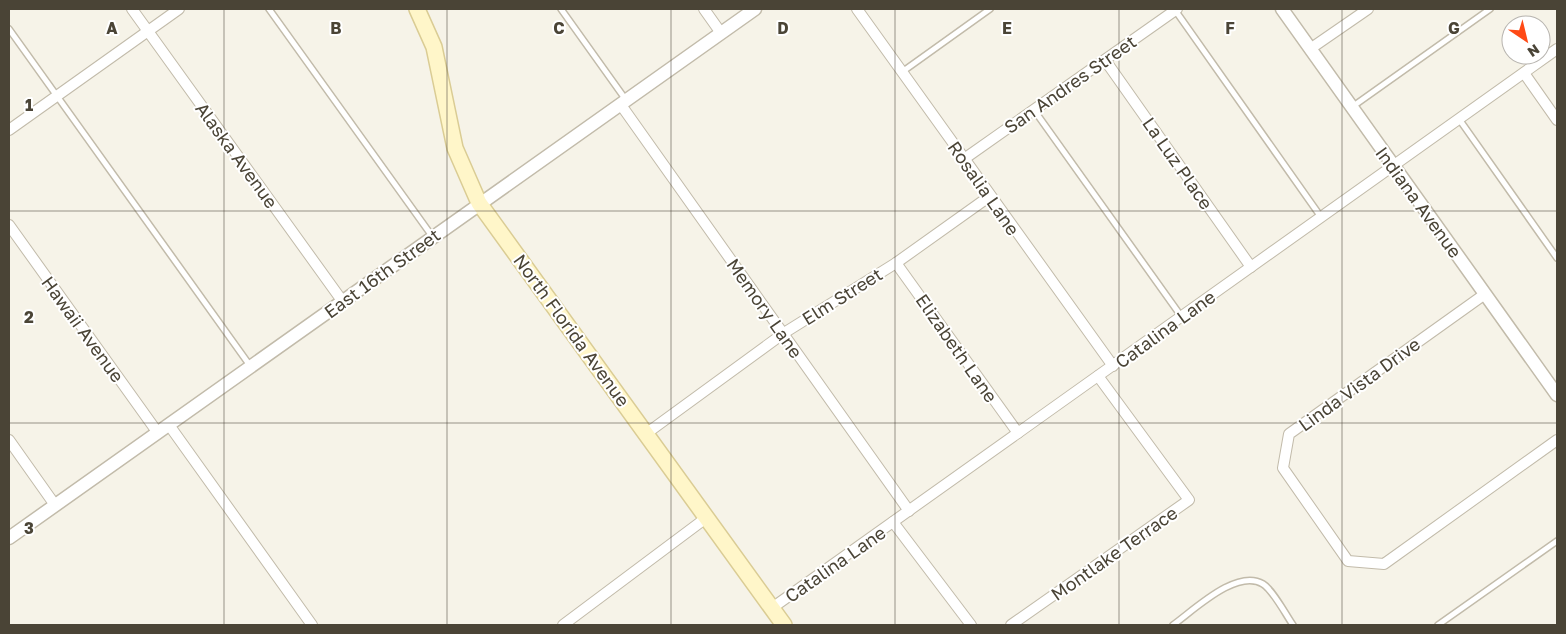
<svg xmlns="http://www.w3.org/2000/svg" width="1566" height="634" font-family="'Golos Text',sans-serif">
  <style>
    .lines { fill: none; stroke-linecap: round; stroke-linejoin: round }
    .service-casing { stroke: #c2bbaa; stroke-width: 8 }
    .minor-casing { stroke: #c2bbaa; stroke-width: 12 }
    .tertiary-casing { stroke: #c2bbaa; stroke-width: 15 }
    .secondary-casing { stroke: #dacc94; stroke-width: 18 }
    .service { stroke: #fff; stroke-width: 5 }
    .minor { stroke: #fff; stroke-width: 10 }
    .tertiary { stroke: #fff; stroke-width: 12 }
    .secondary { stroke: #fff6c9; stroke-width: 15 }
    .grid { fill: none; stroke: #4a4436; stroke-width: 1; stroke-opacity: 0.55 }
    .labels { text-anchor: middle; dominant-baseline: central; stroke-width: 4; stroke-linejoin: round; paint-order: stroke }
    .street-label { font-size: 18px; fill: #4a4436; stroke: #fff }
    .grid-label { font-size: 16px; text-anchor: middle; font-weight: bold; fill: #4a4436; stroke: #fff; stroke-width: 4; stroke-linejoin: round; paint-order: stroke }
  </style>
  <rect width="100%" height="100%" fill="#f6f3e8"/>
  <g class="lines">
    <g class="service-casing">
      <g id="service">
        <path d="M269,9l163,227"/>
        <path d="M561,9l65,91"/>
        <path d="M1175,10l146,207"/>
        <path d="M9,29l242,338"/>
        <path d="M902,72l88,-63"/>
        <path d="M1352,107l138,-98"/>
        <path d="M1034,110l147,206"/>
        <path d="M1459,119l98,139"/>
        <path d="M1173,625c21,-15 64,-57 90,-41 10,6 23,31 30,41"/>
        <path d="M1438,625l119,-84"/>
      </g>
    </g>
    <g class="minor-casing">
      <g id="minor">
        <path d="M132,9l211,293"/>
        <path d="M704,9l17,24"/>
        <path d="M857,9l256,357"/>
        <path d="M1310,49l58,-40"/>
        <path d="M1105,60l146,207"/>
        <path d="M1524,73l33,47"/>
        <path d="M621,105l288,406"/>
        <path d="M9,130l170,-121"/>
        <path d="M964,159l213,-150"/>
        <path d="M9,225l149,208"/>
        <path d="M896,263l122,170"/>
        <path d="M1485,294l-196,140 -6,34 65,93 36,3 173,-124"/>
        <path d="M169,425l143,200"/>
        <path d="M647,433l137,-100 112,-70 94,-67"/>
        <path d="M9,440l46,65"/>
        <path d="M893,522l78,103"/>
        <path d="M772,608l785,-559"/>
        <path d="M563,625l143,-107"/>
        <path d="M1011,625l178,-125 -91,-124"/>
      </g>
    </g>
    <g class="tertiary-casing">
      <g id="tertiary">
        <path d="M1282,9l275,386"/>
        <path d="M9,538l746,-529"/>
      </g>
    </g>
    <g class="secondary-casing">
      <path id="secondary" d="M417,9l17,38 21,101 24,55 305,422"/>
    </g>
    <use href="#service" class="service"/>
    <use href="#minor" class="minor"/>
    <use href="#tertiary" class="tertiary"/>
    <use href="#secondary" class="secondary"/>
  </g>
  <path class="grid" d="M224,9v616M447,9v616M671,9v616M895,9v616M1119,9v616M1342,9v616M9,211h1548M9,423h1548"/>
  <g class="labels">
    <g class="street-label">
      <text transform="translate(1070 84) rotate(-35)">San Andres Street</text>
      <text transform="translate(237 155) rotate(54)">Alaska Avenue</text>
      <text transform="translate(1178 163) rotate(55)">La Luz Place</text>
      <text transform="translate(984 188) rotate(55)">Rosalia Lane</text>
      <text transform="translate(1419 202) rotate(54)">Indiana Avenue</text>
      <text transform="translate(382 273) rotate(-36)">East 16th Street</text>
      <text transform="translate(842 296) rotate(-32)">Elm Street</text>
      <text transform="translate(765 308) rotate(55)">Memory Lane</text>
      <text transform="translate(83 329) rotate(54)">Hawaii Avenue</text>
      <text transform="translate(1165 329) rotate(-36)">Catalina Lane</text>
      <text transform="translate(572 330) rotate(54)">North Florida Avenue</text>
      <text transform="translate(957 348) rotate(55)">Elizabeth Lane</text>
      <text transform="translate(1359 384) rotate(-36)">Linda Vista Drive</text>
      <text transform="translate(1114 553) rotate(-35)">Montlake Terrace</text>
      <text transform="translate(835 564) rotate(-35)">Catalina Lane</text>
    </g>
  </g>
  <g class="grid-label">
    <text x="112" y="34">A</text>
    <text x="336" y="34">B</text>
    <text x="559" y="34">C</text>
    <text x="783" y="34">D</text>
    <text x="1007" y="34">E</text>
    <text x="1230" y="34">F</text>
    <text x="1454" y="34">G</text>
    <text x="29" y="111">1</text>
    <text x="29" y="323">2</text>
    <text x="29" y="534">3</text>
  </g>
  <rect width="1566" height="634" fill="none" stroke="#4a4436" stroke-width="20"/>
  <g transform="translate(1526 40) rotate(145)"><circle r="24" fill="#ffffff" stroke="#b7b4af"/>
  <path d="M0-4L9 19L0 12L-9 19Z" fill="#ff4a16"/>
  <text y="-8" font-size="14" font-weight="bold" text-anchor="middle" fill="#4a4436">N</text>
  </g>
</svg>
